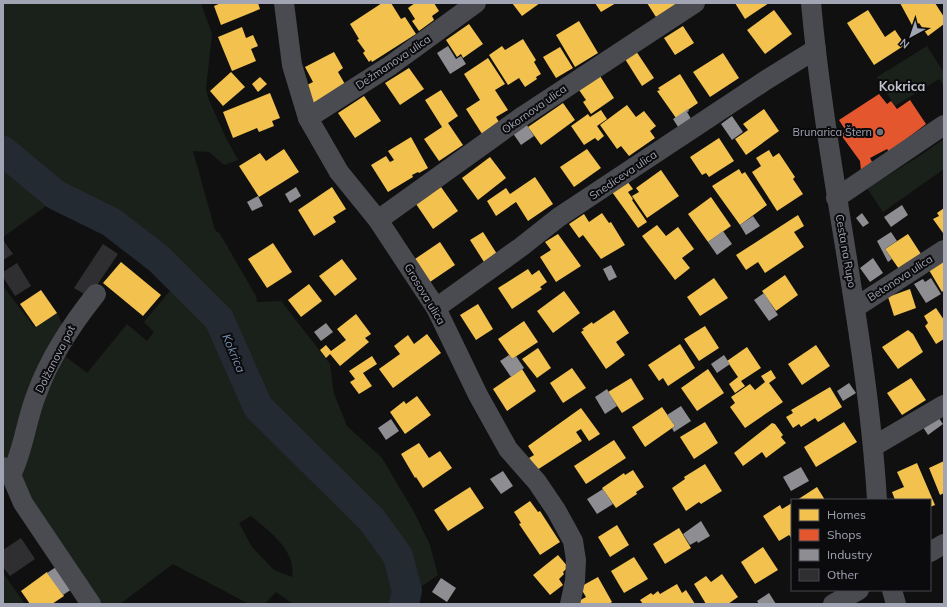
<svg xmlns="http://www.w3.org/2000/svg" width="947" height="607" font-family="Mulish,sans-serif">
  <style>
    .green { fill: #1a211b; fill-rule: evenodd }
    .homes { fill: #f2c14e }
    .shops { fill: #e4572e }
    .industry { fill: #8d8d92 }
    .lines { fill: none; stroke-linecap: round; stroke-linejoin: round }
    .river { stroke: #242a32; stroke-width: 30 }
    .building { fill: #2f2f31 }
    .minor { stroke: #4a4b50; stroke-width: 20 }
    .poi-dot { fill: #6e707a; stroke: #0b0a0c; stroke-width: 1.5 }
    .labels { text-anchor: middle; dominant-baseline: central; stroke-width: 4; stroke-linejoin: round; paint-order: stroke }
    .street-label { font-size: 11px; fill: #a0a4b3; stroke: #0b0a0c }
    .poi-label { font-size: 11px; fill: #a0a4b3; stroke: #0b0a0c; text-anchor: end }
    .water-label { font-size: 12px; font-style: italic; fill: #748fb0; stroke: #0b0a0c }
    .quarter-label { font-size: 13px; font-weight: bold; fill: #c1c3ce; stroke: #0b0a0c }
  </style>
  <rect width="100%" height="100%" fill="#101010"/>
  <g class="green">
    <path d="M3,3h198l11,31 -6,55 3,11 16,36 13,24 -14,5 -15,-13 -16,-1 22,79 5,4 36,62 1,6 24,-1 49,63 4,30 13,32 35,32 32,54 16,33 8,30 -23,16 -5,-19 -18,-34 -18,-24 -29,-25 -35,-39 -48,-48 -12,-17 -9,-33 -14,-34 -27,-32 -70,-61 -82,-42 -45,-47z"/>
    <path d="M927,46l15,24 2,-1v17l-5,-7 -44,27 -18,-29z"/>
    <path d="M944,139v30l-61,43 -16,-24 51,-31z"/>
    <path d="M3,164l36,30 14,7 -50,36z"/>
    <path d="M3,286l32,42 22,-16 5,12 -3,14 -50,122 -6,-2z"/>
    <path d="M173,287l46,49 23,54 25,35 85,83 39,51 7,20 -3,25h-102l-17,-12 -11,12h-16l-76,-40 -53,40h-19l-74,-112 -6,-21 15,-67 25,-51 26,20 40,-49 20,17 7,-9 -10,-10zM251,516c18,15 46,35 41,61l-18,-7 -22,-23 -13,-24z"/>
    <path d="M3,573l22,31h-22z"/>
  </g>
  <g class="homes">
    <path d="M221,3h37l2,6 -39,16 -7,-19z"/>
    <path d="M382,3h9l10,16 4,-2 11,17 -44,28 -1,-2 -2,2 -6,-9 2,-2 -8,-11 2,-1 -9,-15z"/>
    <path d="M415,3h19l5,8 -7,5 2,4 -15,11 -7,-10 3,-2 -7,-11z"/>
    <path d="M512,3h28l-18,13z"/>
    <path d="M595,3h21l-15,9z"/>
    <path d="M647,3h33l-24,14z"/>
    <path d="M735,3h34l-24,16z"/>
    <path d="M900,3h35l9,14v7l-16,12 -9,-13 -6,4z"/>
    <path d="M774,10l18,24 -27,20 -18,-24z"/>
    <path d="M868,10l17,27 10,-7 10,15 -31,20 -27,-42z"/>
    <path d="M579,21l19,32 -23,14 -19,-32z"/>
    <path d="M469,24l14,20 -20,14 -2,-4 -4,3 -11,-17z"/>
    <path d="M683,26l11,17 -19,12 -11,-17z"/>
    <path d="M242,27l4,11 7,-3 5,11 -7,3 5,12 -24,10 -14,-34z"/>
    <path d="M523,39l13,21 -2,2 7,12 -5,3 1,2 -12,8 -6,-9 -11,7 -19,-30 13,-9 3,4z"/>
    <path d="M560,47l13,21 -17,10 -13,-21z"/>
    <path d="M636,51l18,27 -12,8 -17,-27z"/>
    <path d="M334,52l9,16 -5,4 8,14 -36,20 -5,-20 8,-4 -8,-15z"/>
    <path d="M723,53l16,25 -29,19 -17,-25z"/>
    <path d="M488,58l17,26 -10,6 13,20 -12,7 3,5 -15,15 -18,-28 14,-9 -16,-26z"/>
    <path d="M409,68l15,21 -24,16 -15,-22z"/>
    <path d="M231,72l14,15 -22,19 -13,-15z"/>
    <path d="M680,74l18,29 -22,15 -19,-27 3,-1 -2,-2z"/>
    <path d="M600,76l14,22 -23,16 -8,-12 3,-2 -7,-10z"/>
    <path d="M260,77l7,7 -9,8 -6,-8z"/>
    <path d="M441,90l17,26 -10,7 15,22 -24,16 -15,-22 18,-12 -17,-27z"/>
    <path d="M270,93l10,25 -8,3 2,5 -15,6 -2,-4 -24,10 -10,-26z"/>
    <path d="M364,96l17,25 -26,17 -17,-25z"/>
    <path d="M563,103l12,17 -34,25 -13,-18z"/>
    <path d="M627,105l9,12 8,-6 12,15 -6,5 5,7 -26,18 -8,-10 -4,3 -17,-24z"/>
    <path d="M764,109l15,22 -33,24 -11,-16 13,-9 -5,-6z"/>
    <path d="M601,110l6,9 -10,7 7,10 -6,5 -3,-3 -11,7 -13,-19 17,-12 2,3z"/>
    <path d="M411,137l17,31 -9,5 -1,-1 -6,3 1,2 -25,15 -17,-27 15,-9 4,6 4,-2 -6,-9z"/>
    <path d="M719,138l15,23 -25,16 -3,-4 -4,2 -12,-18z"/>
    <path d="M284,149l15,23 -40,25 -20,-31 21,-13 6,8z"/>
    <path d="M587,149l14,19 -27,19 -14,-20z"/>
    <path d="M769,150l4,7 6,-4 16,24 -2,2 10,15 -26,17 -25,-39 9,-6 -5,-8z"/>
    <path d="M490,157l16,21 -28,22 -16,-22z"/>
    <path d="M739,169l3,5 3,-2 22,33 -27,20 -28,-39z"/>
    <path d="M661,170l18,26 -32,22 -15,-22 7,-4 -3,-4z"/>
    <path d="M535,177l18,27 -25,17 -12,-19 -20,14 -9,-15 19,-13 4,6z"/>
    <path d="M627,181l6,8 -5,3 5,7 -1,1 15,22 -9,6 -26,-36z"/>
    <path d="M332,187l14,22 -13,8 3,5 -22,14 -16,-26z"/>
    <path d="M441,187l17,24 -25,18 -17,-25z"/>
    <path d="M711,197l20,29 -23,16 -20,-28z"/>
    <path d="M944,208v24l-1,1 -10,-14 6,-3 -2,-3z"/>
    <path d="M602,213l7,10 2,-1 14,23 -24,14 -18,-24 -4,3 -10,-14 15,-10 5,8z"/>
    <path d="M798,215l6,11 -10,6 10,15 -39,26 -7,-11 -12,8 -10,-15z"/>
    <path d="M657,225l9,11 12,-9 16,22 -12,9 8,10 -15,12 -33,-44z"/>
    <path d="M483,232l14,22 -13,8 -14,-22z"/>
    <path d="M558,234l23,32 -25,16 -16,-25 11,-7 -6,-8z"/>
    <path d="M908,234l13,20 -22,15 -14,-20z"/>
    <path d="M440,242l15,23 -28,19 -15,-23z"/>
    <path d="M273,243l19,29 -25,16 -19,-29z"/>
    <path d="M944,254v36l-2,2 -13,-22z"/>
    <path d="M342,259l15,20 -22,17 -16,-20z"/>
    <path d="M121,262l40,33 -18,21 -40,-33z"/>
    <path d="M528,269l4,6 7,-5 8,12 -7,5 2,2 -30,20 -14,-21z"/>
    <path d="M785,275l13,20 -22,16 -14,-20z"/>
    <path d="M714,278l14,20 -28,18 -13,-19z"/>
    <path d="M309,284l13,17 -21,16 -13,-17z"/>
    <path d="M910,289l6,19 -22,8 -6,-19z"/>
    <path d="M41,290l16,23 -21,14 -16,-23z"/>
    <path d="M564,291l16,22 -27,20 -16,-22z"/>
    <path d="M478,304l15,25 -17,11 -16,-25z"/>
    <path d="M936,308l8,12v19l-8,5 -11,-18 3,-3 -4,-7z"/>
    <path d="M614,310l15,23 -13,9 9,13 -19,14 -25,-37 3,-2 -2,-1 10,-7 1,2z"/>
    <path d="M356,314l15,20 -6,4 4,4 -29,24 -10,-12 -4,4 -6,-8 6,-5 5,6 15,-11 -9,-11z"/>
    <path d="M524,321l14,21 -26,17 -14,-20z"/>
    <path d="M705,326l14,22 -20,13 -15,-22z"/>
    <path d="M908,330l5,4 10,18 -25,17 -16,-22z"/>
    <path d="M427,334l14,19 -48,35 -14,-19 21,-15 -6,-8 14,-11 6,9z"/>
    <path d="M680,344l15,24 -27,18 -5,-8 -4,3 -11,-16z"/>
    <path d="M816,345l14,21 -28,19 -14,-21z"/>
    <path d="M747,347l14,21 -20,13 4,5 -10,7 -6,-9 9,-7 -11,-16z"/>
    <path d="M538,348l13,20 -14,10 -15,-19z"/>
    <path d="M372,356l5,8 -14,9 9,13 -13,8 -9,-12 5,-3 -6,-8z"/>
    <path d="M572,368l14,20 -23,15 -13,-20z"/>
    <path d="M522,369l14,22 -29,20 -14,-22z"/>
    <path d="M708,369l16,24 -27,18 -16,-23z"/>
    <path d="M771,370l5,8 -7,5 14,19 -38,26 -15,-21 5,-4 -4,-6 19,-13 5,6 10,-8 -4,-6z"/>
    <path d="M631,378l13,21 -22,14 -14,-21z"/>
    <path d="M911,378l15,22 -24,15 -15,-22z"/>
    <path d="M830,387l12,20 -24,15 -3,-4 -14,9 -2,-3 -6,4 -7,-11 7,-4 -2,-3z"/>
    <path d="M417,396l14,19 -26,19 -15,-22 14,-11 2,3z"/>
    <path d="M662,407l13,19 -30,21 -13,-20z"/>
    <path d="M581,408l19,26 -11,7 -8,-12 -5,3 6,9 -45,29 -8,-12 5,-3 -6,-9z"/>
    <path d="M705,422l13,21 -24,16 -14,-22z"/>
    <path d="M844,422l13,20 -41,25 -12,-20z"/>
    <path d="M772,423l3,1 8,11 -2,2 5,6 -20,15 -4,-6 -19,14 -9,-13z"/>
    <path d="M614,440l12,18 -40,26 -12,-18z"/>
    <path d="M419,443l10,15 11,-7 12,17 -29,20 -7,-11 -1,1 -14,-24z"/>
    <path d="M944,461v32l-4,2 -11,-27z"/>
    <path d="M917,463l18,42 -5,2v-7h-35l-3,-8 12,-5 -7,-15z"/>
    <path d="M705,464l17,27 -21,13 -2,-2 -13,9 -14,-23 13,-9 -1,-2z"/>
    <path d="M633,470l11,17 -8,5 1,2 -21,14 -14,-20 22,-15 1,2z"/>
    <path d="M470,487l14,21 -36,23 -14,-21z"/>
    <path d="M817,487l8,13h-28z"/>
    <path d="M530,501l8,11 2,-1 20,31 -20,13 -21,-31 2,-1 -7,-11z"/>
    <path d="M792,503v36l-3,-4 -10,6 -16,-25 17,-11 2,4z"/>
    <path d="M617,525l12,20 -19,12 -12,-20z"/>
    <path d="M679,528l12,20 -26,16 -12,-20z"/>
    <path d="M763,547l15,23 -23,14 -14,-22z"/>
    <path d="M558,555l10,12 -5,5 1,2 -5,5 4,6 -13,10 -17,-20z"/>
    <path d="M634,557l14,22 -24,14 -13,-22z"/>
    <path d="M47,572l17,24 -12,8h-22l-9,-13z"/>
    <path d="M722,574l16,23 -10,7h-22l-12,-20 12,-8 5,6z"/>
    <path d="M598,577l14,25 -3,2h-31l-1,-2 9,-5 -6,-10z"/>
    <path d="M677,584l5,9 4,-3 9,14h-52l-3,-4 11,-7 2,2 5,-4 2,3z"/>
  </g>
  <path class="shops" d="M879,94l8,10 4,-3 6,8 13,-9 16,24 -37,28 -2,-3 -17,9 2,4 -11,8 -1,-9 -19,-26 5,-4 -7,-11z"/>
  <g class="industry">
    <path d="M448,46l8,13 5,-3 5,8 -16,10 -13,-21z"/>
    <path d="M688,109l1,2 -2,1 6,10 -13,8 -7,-11z"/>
    <path d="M732,116l11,16 -11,8 -11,-16z"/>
    <path d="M525,122l9,14 -13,9 -9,-13z"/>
    <path d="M296,187l5,9 -11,7 -5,-9z"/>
    <path d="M258,196l5,10 -11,5 -5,-9z"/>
    <path d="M902,205l6,10 -17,12 -7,-10z"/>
    <path d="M862,213l7,10 -6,4 -7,-9z"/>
    <path d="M753,216l7,10 -14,9 -6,-10z"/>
    <path d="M723,231l9,13 -15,11 -9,-13z"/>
    <path d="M891,232l6,9 -12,8 7,10 -4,3 -11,-21z"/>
    <path d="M873,258l10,15 -13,9 -10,-14z"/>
    <path d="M611,265l6,12 -8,4 -6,-12z"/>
    <path d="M931,278l10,16 -15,9 -12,-19 9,-5 2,3z"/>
    <path d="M764,293l14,22 -9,6 -15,-21z"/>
    <path d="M326,323l7,9 -12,9 -7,-9z"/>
    <path d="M509,355l3,4 4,-3 8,12 -13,9 -11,-16z"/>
    <path d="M724,355l6,9 -13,9 -6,-9z"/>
    <path d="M849,383l7,10 -13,8 -6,-10z"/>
    <path d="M607,389l10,17 -12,8 -10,-17z"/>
    <path d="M681,406l10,15 -17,11 -2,-4 3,-2 -8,-11z"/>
    <path d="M936,414l7,10 -15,11 -7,-11z"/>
    <path d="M391,419l8,12 -13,9 -8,-12z"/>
    <path d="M801,467l8,14 -18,10 -8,-14z"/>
    <path d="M503,471l10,15 -12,8 -11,-15z"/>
    <path d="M603,489l10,15 -16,10 -10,-15z"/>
    <path d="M701,521l9,15 -12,7 -1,-2 -7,4 -7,-11z"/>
    <path d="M59,565l16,22 -12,8 -16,-22z"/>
    <path d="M441,578l15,10 -9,14 -15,-10z"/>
    <path d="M769,593l7,11h-17l-2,-3z"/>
  </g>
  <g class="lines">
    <path class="river" d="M3,151l53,44 55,27 48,37 60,60 39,88 114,113 26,36 9,35 -3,13"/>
  </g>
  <g class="building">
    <path d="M3,240l10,14 -10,6z"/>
    <path d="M103,244l15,10 -29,43 -15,-9z"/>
    <path d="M17,263l14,23 -16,10 -12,-19v-5z"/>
    <path d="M21,538l14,21 -25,17 -7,-9v-17z"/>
  </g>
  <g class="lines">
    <g class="minor">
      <path d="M284,3l8,62 16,53 31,54 39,48 58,88 42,87 30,54 29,33 19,28 17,31 3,19 -1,21 -5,23"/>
      <path d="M811,3c15,167 56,330 66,497"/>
      <path d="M308,118l83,-53 85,-62"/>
      <path d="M836,198l108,-73"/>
      <path d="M378,220l145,-104 172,-113"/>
      <path d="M856,307l88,-57"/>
      <path d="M436,308l85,-61 38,-30 207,-137 50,-31"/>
      <path d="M874,446l70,-41"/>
      <path d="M3,467l8,8 12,28 68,101"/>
      <path d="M11,475c13,-26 15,-55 26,-82 13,-36 35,-69 59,-99"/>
      <path d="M930,552l14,-8"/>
      <path d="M892,590l4,14"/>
      <path d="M833,604l26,-14"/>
    </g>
  </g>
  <circle class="poi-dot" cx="880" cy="132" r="4"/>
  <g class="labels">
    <g class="street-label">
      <text transform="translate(393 62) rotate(-34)">Dežmanova ulica</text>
      <text transform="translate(534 109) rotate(-35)">Okornova ulica</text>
      <text transform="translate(623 175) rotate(-34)">Snediceva ulica</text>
      <text transform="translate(846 251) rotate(80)">Cesta na Rupo</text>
      <text transform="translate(900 278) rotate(-33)">Betonova ulica</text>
      <text transform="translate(425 294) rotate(59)">Grosova ulica</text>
      <text transform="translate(55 359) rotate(-63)">Dolžanova pot</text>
    </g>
    <g class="poi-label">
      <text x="872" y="132">Brunarica Štern</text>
    </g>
    <g class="water-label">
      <text transform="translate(234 353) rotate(67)">Kokrica</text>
    </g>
    <g class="quarter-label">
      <text x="902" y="86">Kokrica</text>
    </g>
  </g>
  <rect width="947" height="607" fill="none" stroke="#a0a4b3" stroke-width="8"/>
  <rect x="791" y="499" width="140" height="92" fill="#0b0a0c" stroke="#47484f"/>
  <rect x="799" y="509" width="20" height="12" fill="#f2c14e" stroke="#47484f"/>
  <text x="827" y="519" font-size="12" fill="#a0a4b3">Homes</text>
  <rect x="799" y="529" width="20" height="12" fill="#e4572e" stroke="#47484f"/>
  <text x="827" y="539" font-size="12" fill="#a0a4b3">Shops</text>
  <rect x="799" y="549" width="20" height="12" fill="#8d8d92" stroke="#47484f"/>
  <text x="827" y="559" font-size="12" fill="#a0a4b3">Industry</text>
  <rect x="799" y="569" width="20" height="12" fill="#2f2f31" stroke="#47484f"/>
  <text x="827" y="579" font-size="12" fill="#a0a4b3">Other</text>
  <g transform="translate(911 36) rotate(220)" stroke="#0b0a0c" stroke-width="3" paint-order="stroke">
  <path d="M0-3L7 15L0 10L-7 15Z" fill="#a0a4b3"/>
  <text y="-6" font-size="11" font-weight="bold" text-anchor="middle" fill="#a0a4b3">N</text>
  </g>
</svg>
